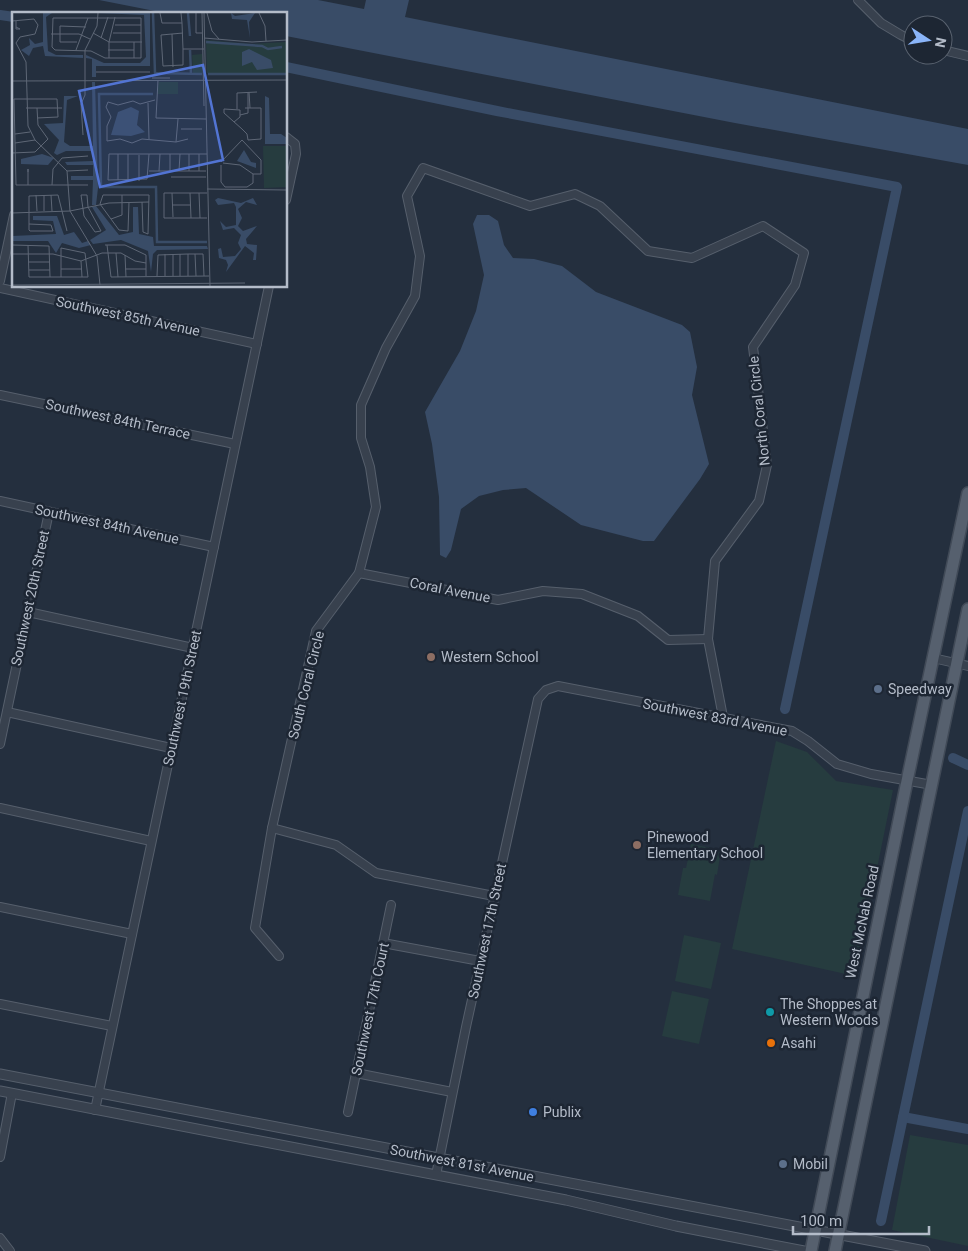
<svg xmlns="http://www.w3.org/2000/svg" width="968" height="1251" font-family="Roboto,sans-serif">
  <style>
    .green { fill: #263c3f }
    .water { fill: #394c67 }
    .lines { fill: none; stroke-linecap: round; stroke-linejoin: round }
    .canal { stroke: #394c67; stroke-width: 10 }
    .minor-casing { stroke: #565f6c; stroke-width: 10 }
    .tertiary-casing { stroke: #565f6c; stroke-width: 11 }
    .primary-casing { stroke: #414a57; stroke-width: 14 }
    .minor { stroke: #38414e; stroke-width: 8 }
    .tertiary { stroke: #38414e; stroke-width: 9 }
    .primary { stroke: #56606e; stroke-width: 11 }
    .education-dot { fill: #8d6e63; stroke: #1d2633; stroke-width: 2 }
    .service-dot { fill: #5c6f8a; stroke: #1d2633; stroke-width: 2 }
    .culture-dot { fill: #0f9aa8; stroke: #1d2633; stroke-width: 2 }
    .food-dot { fill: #e8710a; stroke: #1d2633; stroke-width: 2 }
    .shop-dot { fill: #3f7fe0; stroke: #1d2633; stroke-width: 2 }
    .labels { text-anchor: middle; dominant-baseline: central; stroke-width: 5; stroke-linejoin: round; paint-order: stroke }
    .street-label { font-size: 14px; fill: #b4bcc9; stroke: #1d2633 }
    .poi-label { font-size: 14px; fill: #b4bcc9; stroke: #1d2633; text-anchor: start }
    .inset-river { fill: none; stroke: #394c67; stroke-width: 2.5 }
    .inset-road { fill: none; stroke: #5e6776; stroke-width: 1 }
    .view { fill: #5274d3; fill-opacity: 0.15; stroke: #5274d3; stroke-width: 2.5 }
    .inset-edge { fill: none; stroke: #b4bcc9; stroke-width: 2.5 }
  </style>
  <rect width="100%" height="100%" fill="#242f3e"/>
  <g class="green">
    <path d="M776,741l31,11 29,29 57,9 -38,186 -123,-27z"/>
    <path d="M691,844l30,6 -4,25 -2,-1 -5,27 -32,-6 5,-27h3z"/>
    <path d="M684,935l37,8 -10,46 -36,-8z"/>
    <path d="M672,991l37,8 -10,45 -37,-8z"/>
    <path d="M910,1135l58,10v101l-76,-16z"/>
  </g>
  <g class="water">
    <path d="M99,0h219l46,9 2,-9h43l-4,17 563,112v36l-233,-42 -449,-87v-22h-116z"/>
    <path d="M477,215h12l9,6 6,24 9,13 21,1 28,7 34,26 86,33 8,7 7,35 -5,28 17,69 -9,15 -46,62h-11l-62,-16 -55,-37 -23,2 -24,6 -18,13 -10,41 -5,8 -6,-3 -1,-58 -7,-53 -7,-32 35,-61 16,-40 8,-36 -11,-51z"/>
  </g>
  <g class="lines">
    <g class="canal">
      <path d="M0,15l14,2"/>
      <path d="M286,67l211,44 400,76 -112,522"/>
      <path d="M953,758l15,7"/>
      <path d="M903,1117l65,12"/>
      <path d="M881,1221l87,-410"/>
    </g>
    <g class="minor-casing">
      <g id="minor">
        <path d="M858,0l23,23 20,12 12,6"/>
        <path d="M943,50l25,6"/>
        <path d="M286,137l9,7 1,10 -10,46"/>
        <path d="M0,281l14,-66"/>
        <path d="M0,288l257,56"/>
        <path d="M0,395l235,49"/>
        <path d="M0,501l214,46"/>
        <path d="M359,573l139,27 45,-9 39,3 56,22 30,24 40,-1"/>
        <path d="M28,612l165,36"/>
        <path d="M933,658l35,8"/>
        <path d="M7,712l164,36"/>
        <path d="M0,744l49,-232"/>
        <path d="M0,808l151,33"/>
        <path d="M272,828l64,17 40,28 118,23"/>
        <path d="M0,907l132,27"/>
        <path d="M383,943l97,18"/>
        <path d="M279,956l-24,-28 17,-100 44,-197 43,-58 17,-66 -6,-40 -9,-29v-33l25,-57 29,-52 5,-40 -13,-60 16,-28 107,38 45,-12 25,12 48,45 44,7 71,-32 41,27 -9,32 -42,62 14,118 -8,36 -44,60 -7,78 15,78"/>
        <path d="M0,1004l112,22"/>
        <path d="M356,1073l96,19"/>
        <path d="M95,1110l174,-824"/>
        <path d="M348,1112l43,-207"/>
        <path d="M0,1157l12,-64"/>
        <path d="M436,1175l30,-148 72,-328 8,-9 12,-4 234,45 16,10 29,23 34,10 61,11"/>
        <path d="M0,1238l10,13"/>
      </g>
    </g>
    <g class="tertiary-casing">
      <g id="tertiary">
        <path d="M0,1074l925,177"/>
        <path d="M0,1091l566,109 110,26 128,25"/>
      </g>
    </g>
    <g class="primary-casing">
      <g id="primary">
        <path d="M811,1251l96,-470 61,-288"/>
        <path d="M835,1251l133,-642"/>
      </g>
    </g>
    <use href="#minor" class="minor"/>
    <use href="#tertiary" class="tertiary"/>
    <use href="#primary" class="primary"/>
  </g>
  <g class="education-dot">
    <circle cx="431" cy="657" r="5"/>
    <circle cx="637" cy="845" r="5"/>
  </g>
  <g class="service-dot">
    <circle cx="878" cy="689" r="5"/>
    <circle cx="783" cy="1164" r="5"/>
  </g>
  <circle class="culture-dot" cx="770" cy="1012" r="5"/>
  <circle class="food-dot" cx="771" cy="1043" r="5"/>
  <circle class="shop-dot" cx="533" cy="1112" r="5"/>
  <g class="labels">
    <g class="street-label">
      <text transform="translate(128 316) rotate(12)">Southwest 85th Avenue</text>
      <text transform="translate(759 411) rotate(-96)">North Coral Circle</text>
      <text transform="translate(118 419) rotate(12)">Southwest 84th Terrace</text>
      <text transform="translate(107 524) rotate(12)">Southwest 84th Avenue</text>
      <text transform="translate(450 590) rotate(11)">Coral Avenue</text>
      <text transform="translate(30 598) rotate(-78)">Southwest 20th Street</text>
      <text transform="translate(306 685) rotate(-76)">South Coral Circle</text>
      <text transform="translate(182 698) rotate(-78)">Southwest 19th Street</text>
      <text transform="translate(715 717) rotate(11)">Southwest 83rd Avenue</text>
      <text transform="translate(862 922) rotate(-78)">West McNab Road</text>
      <text transform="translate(487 931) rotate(-78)">Southwest 17th Street</text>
      <text transform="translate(370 1009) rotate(-78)">Southwest 17th Court</text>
      <text transform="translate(462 1163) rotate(11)">Southwest 81st Avenue</text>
    </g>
    <g class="poi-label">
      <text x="441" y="657">Western School</text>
      <text x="888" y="689">Speedway</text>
      <text x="647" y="837">Pinewood<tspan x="647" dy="16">Elementary School</tspan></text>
      <text x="780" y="1004">The Shoppes at<tspan x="780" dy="16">Western Woods</tspan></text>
      <text x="781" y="1043">Asahi</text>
      <text x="543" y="1112">Publix</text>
      <text x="793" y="1164">Mobil</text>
    </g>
  </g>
  <g transform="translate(12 12)">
    <rect width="275" height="275" fill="#242f3e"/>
    <path d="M194,28l45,4 35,-2 1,31h-80zM190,42v19h-9l-1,-18zM147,70h19v12h-21zM251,134h24v41l-23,1z" fill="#263c3f"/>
    <path d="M31,1h53h-44l-6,4 2,34 8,4h27v3l-38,-2 -2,-10 -10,2 -4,8 -8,-6 9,-5 -1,-7 6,6 8,-2zM87,1h51v53h-54v11h-4v-18l-6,-1v-3l18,8h36l6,-6 -2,-42zM219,1l4,3 20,-3 -6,9 1,16 -3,-18 -15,-1zM237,37l22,11 2,8 -16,2 -5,-8 -10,4v-14zM80,70h3l3,106 -2,17h-4l1,-25h-22v-4h22v-11h-26l-2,-3 28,-1v-10h-27l-9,4 -3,-2 5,-13 -15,-16 19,-1 1,-27h14l-11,4 -3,42 6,4h23zM253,84l4,2 1,36h11l6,4v6h-22zM119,95l8,4 -2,14 8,7 -14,4 -20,-1 7,-23zM232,138l7,12 5,1v5l-19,-7zM30,142l12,4 -6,7 -27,-1v-5zM206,186l23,5 12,-5 4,7 -11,-3 -8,7 4,9 -4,8 5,5 14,-5 -11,13 1,5 10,1 -1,15h-3l1,-7 -9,-7 -19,26 2,-7 -2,-5 -7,-2 -1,-9 3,-1 2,9 12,-1 6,-7 -3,-6 3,-8 -7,-7 -11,2 -3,-9 6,6 10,-2v-18l-2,-4 -16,2 -3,-5zM84,194l23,29 14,-3v-25h5l1,27 14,3 1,9h53l1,3 -51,1 -4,4 -2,18 -3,-21 -27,-11 -28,4 -3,-4 16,-10 -14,-23zM21,204h24l7,19 10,-3 8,11 6,-2 3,4 -12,3 -17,-5 -6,10 -8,-12h-36v-5l44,-2 -3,-13 -20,-1z" fill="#394c67"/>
    <path class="inset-river" d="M141,1l2,60 47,1M176,1l2,23M194,30l56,4 6,3 14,-2M178,38l1,24M196,62h79M141,82h-54l2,93h55l1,55h50"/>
    <path class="inset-road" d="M148,1l2,10h20M169,1l1,10 1,26v16l-20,1 -2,-31 22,-2M184,1v20h6M190,1l2,93M192,1l6,273M195,1l5,18 7,8M247,1l6,13 1,15M129,6v40h-36l-14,-7 -36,-1 -3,-3 1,-29zM0,9l22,-2 4,6 -3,9M4,9v8h4l-4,-2M103,13h26M81,21l16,9h33M101,21h28M23,22l-15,3 -4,6 10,19 2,64 7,14 32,31 3,40 27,45 3,29M39,22h28l11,5M160,22l1,33M89,26l7,-21M192,26l48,4 35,-2M65,30h-17v-16l26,1M122,30v16M171,37h21M64,38l12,-32M96,38h26M97,46v-16l6,-25M84,60h54M140,66h18M146,68l-2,38 50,1M0,69l275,-1M237,80l1,16M143,88l-15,4 -7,-3 -15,4 -10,-3 -2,5 5,10 -4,9v15l13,-2 12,4 10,-4 34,3 12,-3M136,91l1,36M14,96h36M225,97v-16l20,-1M228,103l8,-2v-21M25,106l21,-1 -1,-18h-43l2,86h72M222,110l6,-5v-7l-16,-1v4l18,16 5,5 1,6 13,-1v-31h-16M169,117h21M3,122l15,-2M71,123l-2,-31 4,-9v-45l12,-24 1,-13M164,130l2,-23M3,131l20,-3M0,141l23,-1 13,-13 -10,-14 -1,-17M106,142v26M137,142l-2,25 -39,1 1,-26h98M177,142v17M187,142v17M127,143v26M209,150l21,-22 19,20v14h-8M209,153v17l4,5h22l6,-4v-9l-13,-9 -17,-2M55,159l21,-1M137,159h57M147,159l1,-17M158,159v-17M167,159l1,-17M16,160v-3v16M159,165h35M116,168v-26M40,173l1,-16 9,-11 26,-2M195,177l80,1M160,181l1,24M178,181l1,25M187,181l1,25M24,183l1,16M32,183v16M39,183l1,16M69,183h6l1,12 13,24 -6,1 -11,-16zM117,190l-1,29 -9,-1 -19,-26 3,-9h46l-1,39 -5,-2 -1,-30M160,193h18M0,201l58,-2 39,-8 40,-1M152,206v-25h43M152,206h43M99,207l11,-4v-20M17,212l22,1 2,6h-23l-1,-1v-34l29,-1 9,36M0,233l37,1 1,31M16,233l1,32h59l-3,-24 -24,-5v29M93,233h20l21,10v21M95,233l4,32 98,-1M104,241l2,24M0,242h41l28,7 21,-8h19l14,8 11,2M153,242v22M161,242v22M168,242v22M176,242v22M183,242l1,22M113,243l1,22M69,249l1,16M16,250h21M49,257h21M113,257h21M17,258h21M145,264l1,-21 30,-1h15l1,22M0,273l233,-2"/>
    <path class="view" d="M191,53l20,95 -123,27 -21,-96z"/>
    <rect width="275" height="275" class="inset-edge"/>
  </g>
  <g transform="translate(928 40) rotate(102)"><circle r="24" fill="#1d2633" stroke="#59626f"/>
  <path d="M0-4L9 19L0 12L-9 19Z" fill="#8ab4f8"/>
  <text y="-8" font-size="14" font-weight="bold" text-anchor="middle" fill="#b4bcc9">N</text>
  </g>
  <path d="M793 1226v8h136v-8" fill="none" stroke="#b4bcc9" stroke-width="2.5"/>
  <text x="800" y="1226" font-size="15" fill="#b4bcc9" stroke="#1d2633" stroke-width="4" paint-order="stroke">100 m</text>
</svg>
